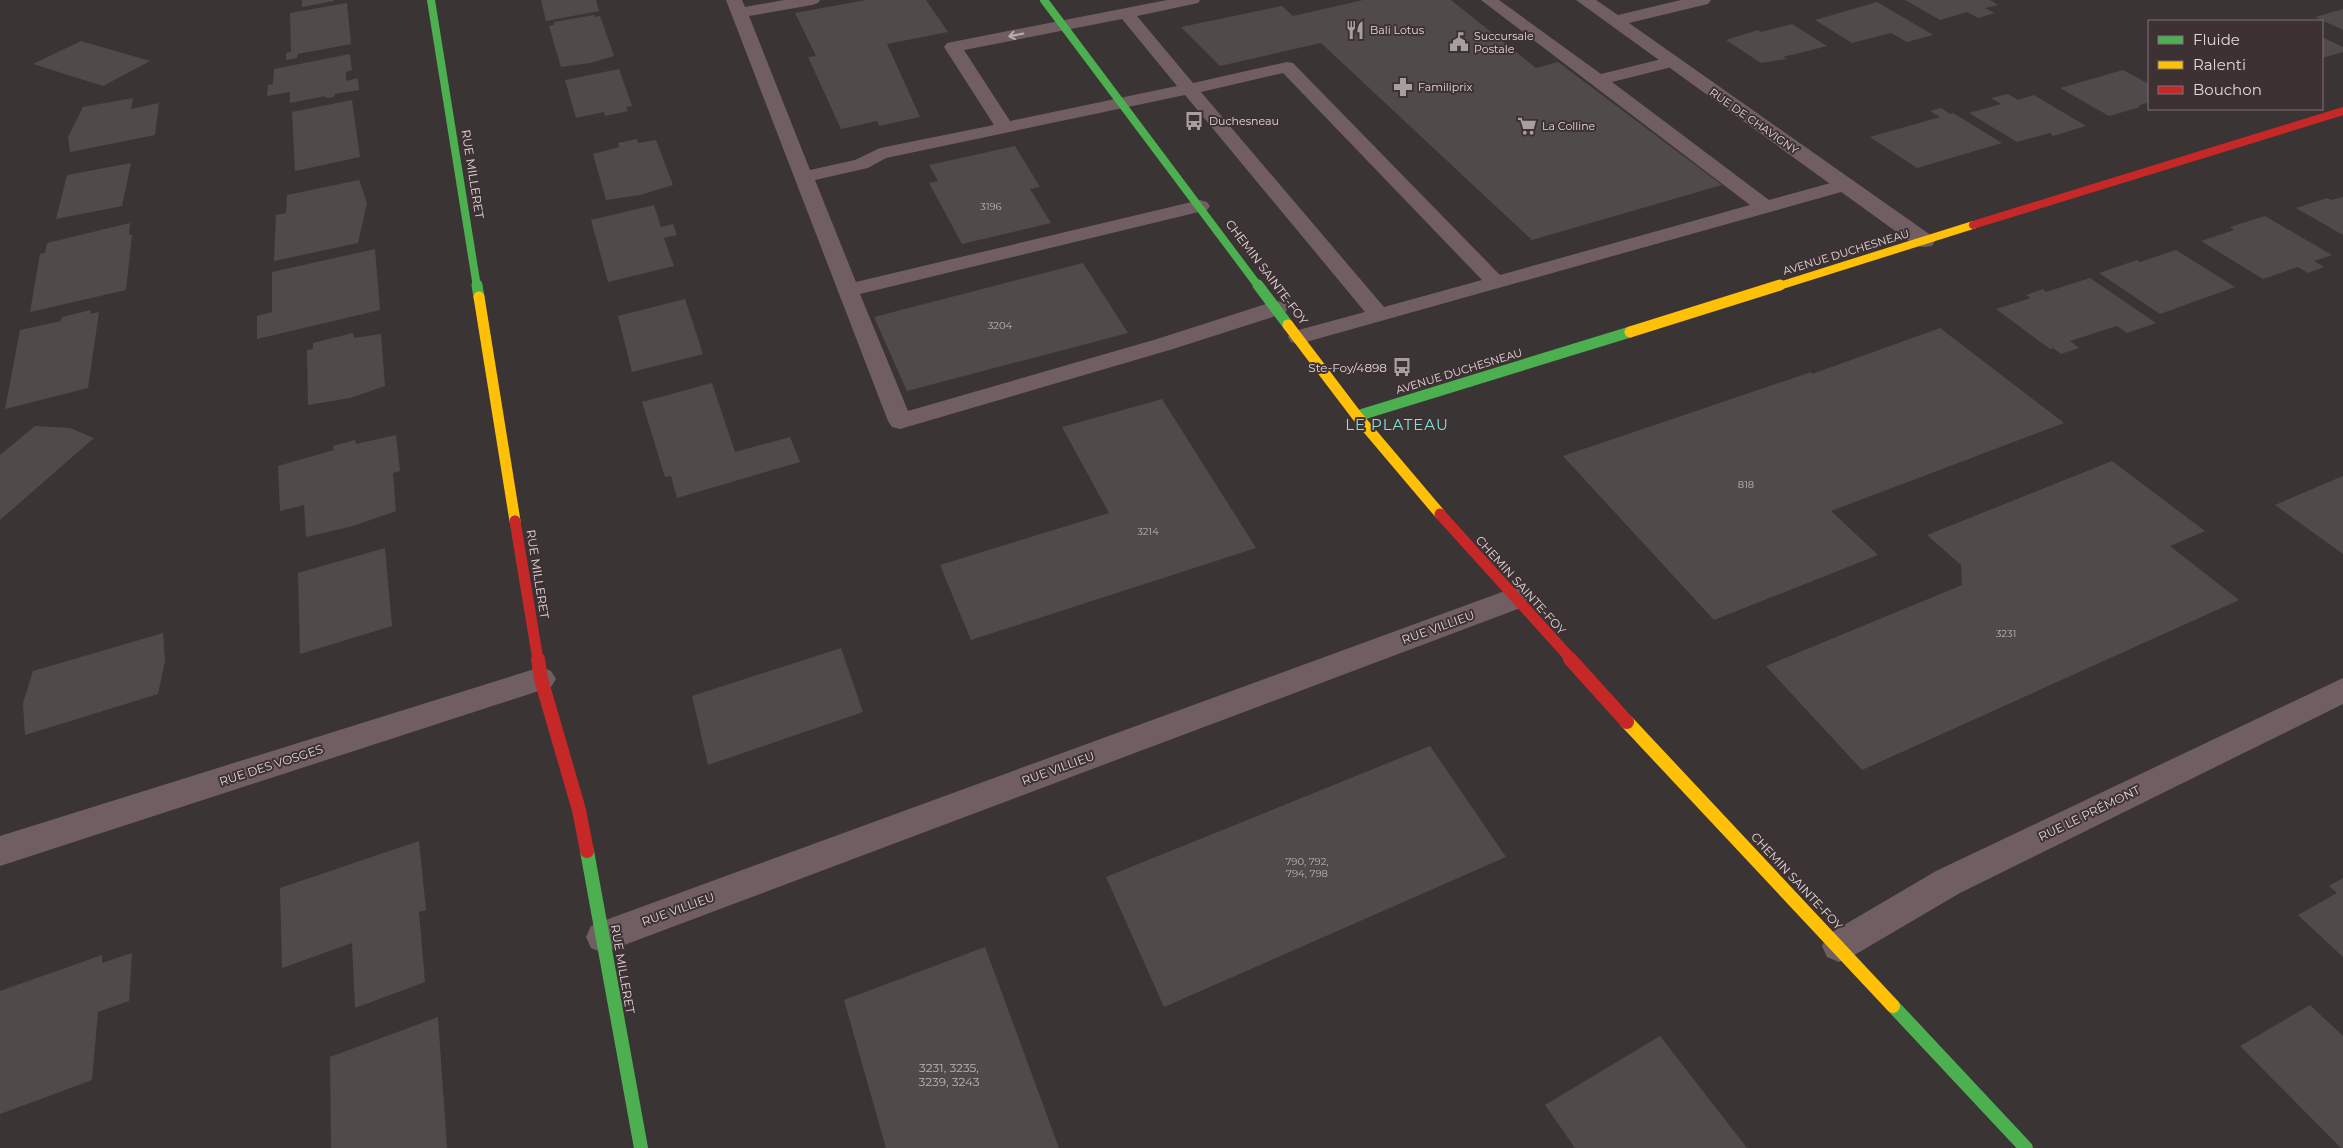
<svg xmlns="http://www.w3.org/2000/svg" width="2343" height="1148" font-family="Montserrat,sans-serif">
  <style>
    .building { fill: #514a4b }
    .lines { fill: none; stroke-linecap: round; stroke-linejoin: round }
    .lane { fill: #715e62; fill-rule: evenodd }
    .street { fill: #715e62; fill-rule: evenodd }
    .fast-far2 { stroke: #4caf50; stroke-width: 8 }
    .fast-far1 { stroke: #4caf50; stroke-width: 11 }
    .fast { stroke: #4caf50; stroke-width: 14 }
    .slow-far2 { stroke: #ffc107; stroke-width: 8 }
    .slow-far1 { stroke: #ffc107; stroke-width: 11 }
    .slow { stroke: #ffc107; stroke-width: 14 }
    .jam-far2 { stroke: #c62828; stroke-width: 8 }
    .jam-far1 { stroke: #c62828; stroke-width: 11 }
    .jam { stroke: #c62828; stroke-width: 14 }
    .oneway { stroke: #b9adaf }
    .labels { text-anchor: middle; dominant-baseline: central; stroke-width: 4; stroke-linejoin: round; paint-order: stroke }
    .number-label { font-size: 10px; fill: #bcb4b5 }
    .far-poi-label { font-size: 11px; fill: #e0d7d8; stroke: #3e3134; text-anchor: start }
    .far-street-label { font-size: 11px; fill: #e0d7d8; stroke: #3e3134 }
    .street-label { font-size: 12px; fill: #e0d7d8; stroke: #3e3134 }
    .poi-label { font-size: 12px; fill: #e0d7d8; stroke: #3e3134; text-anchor: end }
    .near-number-label { font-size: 12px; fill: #bcb4b5 }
    .quarter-label { font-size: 15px; letter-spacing: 1px; fill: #7ee6d8; stroke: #3e3134 }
  </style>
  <rect width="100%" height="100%" fill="#3b3435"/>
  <g class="building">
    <path d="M302,0h32v1l-32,6z"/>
    <path d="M541,0h55l3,11 -53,10z"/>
    <path d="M866,0h60l22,32 -61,12 33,73 -41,9 -2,-5 -36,8 -33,-72 8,-1 -21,-43z"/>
    <path d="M1363,0h88l85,68 22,-6 164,123 -190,55 -211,-197 -101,23 -39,-39 101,-21 11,10z"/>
    <path d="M1905,0h85l8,5 -13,3 10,5 -17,5 -11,-6 -27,8z"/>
    <path d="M1877,2l56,33 -26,7 -16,-9 -39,10 -37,-23z"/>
    <path d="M347,3l4,41 -53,10 -1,4 -11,2v-7l5,-1 -1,-39z"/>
    <path d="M2343,9v21l-28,-13z"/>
    <path d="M594,15l1,2 5,-1 14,40 -24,7 -29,4 -12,-41 5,-1v-3z"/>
    <path d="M1792,24l35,22 -44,11 4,2 -26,4 -35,-23 32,-10 3,2z"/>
    <path d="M2322,37l21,10v5l-21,6z"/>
    <path d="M81,41l69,20 -47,25 -70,-22z"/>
    <path d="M350,54l2,16 -6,2v9l12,-3 1,12 -24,4 -1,3 -9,1v-2l-35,7v-11l-23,4 1,-11 5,-1 1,-15z"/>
    <path d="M619,69l13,37 -6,1 2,4 -23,5 -1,-4 -28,6 -11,-38z"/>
    <path d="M2123,70l26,14v18l-11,4 2,1 -31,9 -49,-28z"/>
    <path d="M2008,94l10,6 16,-5 52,31 -33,10 -3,-3 -33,9 -48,-29 32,-9 -10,-6z"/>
    <path d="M133,98l-2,11 28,-6 -4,32 -85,17 -2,-15 15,-30z"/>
    <path d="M352,100l8,57 -65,14 -3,-59z"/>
    <path d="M1941,108l9,6 3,-1 49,30 -85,25 -47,-31 70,-20 -10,-6z"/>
    <path d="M637,139l1,4 18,-3 17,45 -33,10 -34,5 -13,-46 26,-7 -1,-4z"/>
    <path d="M1015,146l25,41 -10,2 21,34 -89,21 -33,-61 9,-2 -9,-16z"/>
    <path d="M131,163l-9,43 -66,13 11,-44z"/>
    <path d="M359,180l8,23 -9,40 -84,18 2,-46 10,-2 1,-18z"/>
    <path d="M2343,197v38l-47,-27 31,-10 4,2z"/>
    <path d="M654,205l7,22 12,-3 4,11 -13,3 10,28 -66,16 -17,-62z"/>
    <path d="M2265,216l67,39 -18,6 10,6 -16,6 -10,-6 -35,12 -62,-38 33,-11 -4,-3z"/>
    <path d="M130,223l-1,12h3l-6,55 -96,22 10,-58 5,-1 2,-10z"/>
    <path d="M375,249l5,61 -123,29v-23l15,-4v-40z"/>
    <path d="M2176,250l59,37 -75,27 -61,-41 38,-13 3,2z"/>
    <path d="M1083,263l45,70 -221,58 -33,-74z"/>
    <path d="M2090,278l66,45 -29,10 -10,-7 -47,15 9,7 -18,6 -8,-6 -3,1 -54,-40 35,-11 -5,-3 17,-6 3,3z"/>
    <path d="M685,299l18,55 -71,18 -14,-56z"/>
    <path d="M91,310l-1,4 9,-2 -11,76 -83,21 15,-79 41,-9 1,-4z"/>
    <path d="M1940,328l124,95 -233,88 47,44 -164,65 -151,-164 248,-84 1,2z"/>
    <path d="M353,333l1,5 27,-4 4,52 -35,12 -42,7 -1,-55 6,-1v-6z"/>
    <path d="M712,383l23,69 55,-15 10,25 -123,36 -6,-22 -6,1 -23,-75z"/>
    <path d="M1162,399l94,149 -285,92 -31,-75 169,-52 -47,-86z"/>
    <path d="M35,426l35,2 24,10 -94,82v-65z"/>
    <path d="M396,435l4,36 -7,2 3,38 -43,15 -47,11 -2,-32 -24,6 -2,-45 56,-16 -1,-4 22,-6 1,4z"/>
    <path d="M2112,461l93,70 -35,15 69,54 -377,170 -96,-104 196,-81 -1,-20 -34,-30z"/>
    <path d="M2343,476v78l-68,-49z"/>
    <path d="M385,548l7,78 -92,28 -2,-81z"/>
    <path d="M163,633l2,28 -7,33 -133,41 -2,-32 10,-32z"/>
    <path d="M841,648l22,64 -155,53 -16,-69z"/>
    <path d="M1430,746l76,111 -342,150 -58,-130z"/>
    <path d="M419,841l7,69 -7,2 6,70 -70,26 -3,-65 -70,25 -2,-80z"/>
    <path d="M2343,878v79l-45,-42 39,-22 -8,-7z"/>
    <path d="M985,947l74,201h-173l-42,-148z"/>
    <path d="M132,953l-3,48 -31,11 -6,68 -92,34v-123l102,-36v8z"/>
    <path d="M2310,1005l33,31v112h-2l-101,-102z"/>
    <path d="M438,1017l9,131h-116l-1,-91z"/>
    <path d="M1660,1036l87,112h-172l-30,-43z"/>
  </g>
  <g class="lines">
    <path class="lane" d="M726,0h16l3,7 39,-7h36l-2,3 -6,2 -63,11 61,154 45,-10 25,-12 114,-23 -50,-78 3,-4 220,-43h33l-2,3 -61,13 56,67 94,-21 6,1 207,212 250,-70 -269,-205h18l102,74 69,-17 6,1 3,4 -3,4 -64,16 157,118 76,-21 7,2 3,4 -3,4 -553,155 -8,-2 -3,-5 3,-5 74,-20 -180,-217 -299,63 -18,10 -53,12 41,102 344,-82 7,2 3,4 -3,4 -347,84 48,117 249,-72 112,-36 8,-2 8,2 3,5 -3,5 -112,36 -273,80 -8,-2 -4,-6zM1122,19l55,67 -167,35 -46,-71zM1283,73l199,207 -98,27 -183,-215z"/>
    <g class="street">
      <path d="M1576,0h20l22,15 63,-15h30l-3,4 -79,19 303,213 3,5 -3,5 -8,1 -8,-1z"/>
      <path d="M1513,588l10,3 4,8 -4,8 -920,346 -12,-5 -5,-11 5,-11 12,-5z"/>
      <path d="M541,667l10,4 5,8 -5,8 -551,179v-30z"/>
      <path d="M2343,678v26l-383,189 -109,64 -12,5 -12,-5 -5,-11 5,-11 109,-64z"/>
    </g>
    <g class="fast-far2">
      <path d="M431,0l46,287"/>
      <path d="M1044,0l215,287"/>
    </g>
    <g class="fast-far1">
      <path d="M477,285l2,12"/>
      <path d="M1258,285l30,40"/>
      <path d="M1357,416l273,-84"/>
    </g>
    <g class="fast">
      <path d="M587,851l54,297"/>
      <path d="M1893,1006l133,142"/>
    </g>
    <path class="slow-far2" d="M1776,287l197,-62"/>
    <g class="slow-far1">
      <path d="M479,297l36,224"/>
      <path d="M1288,325l69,91 83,98"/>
      <path d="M1630,332l150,-47"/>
    </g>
    <path class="slow" d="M1627,722l266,284"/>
    <path class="jam-far2" d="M1973,225l370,-114"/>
    <g class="jam-far1">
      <path d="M1440,514l132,146"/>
      <path d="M515,521l23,139"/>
    </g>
    <g class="jam">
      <path d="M538,659l3,20 38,131 8,41"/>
      <path d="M1570,659l57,63"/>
    </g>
  </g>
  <defs><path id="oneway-shaft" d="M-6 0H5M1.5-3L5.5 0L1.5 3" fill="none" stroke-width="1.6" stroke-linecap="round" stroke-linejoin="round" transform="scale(1.25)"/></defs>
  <use class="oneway" href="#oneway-shaft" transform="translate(1016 35) rotate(169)"/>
  <defs>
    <g id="restaurant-bare" transform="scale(1.5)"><path d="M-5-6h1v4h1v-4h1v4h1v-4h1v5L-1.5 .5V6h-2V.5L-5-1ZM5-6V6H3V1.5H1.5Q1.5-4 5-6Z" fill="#a69e9f" stroke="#3e3134" stroke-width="2.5" paint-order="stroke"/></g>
    <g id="civic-bare" transform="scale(1.5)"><path d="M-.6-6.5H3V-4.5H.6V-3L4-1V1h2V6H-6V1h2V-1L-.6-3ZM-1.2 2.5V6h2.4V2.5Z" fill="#a69e9f" stroke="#3e3134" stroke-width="2.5" paint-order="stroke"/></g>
    <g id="pharmacy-bare" transform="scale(1.5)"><path d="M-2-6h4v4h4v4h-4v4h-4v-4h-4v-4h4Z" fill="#a69e9f" stroke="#3e3134" stroke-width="2.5" paint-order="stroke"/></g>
    <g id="bus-bare" transform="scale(1.5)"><path d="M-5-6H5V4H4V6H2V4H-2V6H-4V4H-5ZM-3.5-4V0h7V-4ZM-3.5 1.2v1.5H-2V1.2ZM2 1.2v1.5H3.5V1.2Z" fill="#a69e9f" stroke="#3e3134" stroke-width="2.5" paint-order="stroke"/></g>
    <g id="supermarket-bare" transform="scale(1.5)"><path d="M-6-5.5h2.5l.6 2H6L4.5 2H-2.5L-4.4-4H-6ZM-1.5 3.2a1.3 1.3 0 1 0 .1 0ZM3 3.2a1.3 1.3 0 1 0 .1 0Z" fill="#a69e9f" stroke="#3e3134" stroke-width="2.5" paint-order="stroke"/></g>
  </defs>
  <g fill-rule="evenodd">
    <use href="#restaurant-bare" x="1355" y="30"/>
    <use href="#civic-bare" x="1459" y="42"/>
    <use href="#pharmacy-bare" x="1403" y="87"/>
    <use href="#bus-bare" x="1194" y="121"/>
    <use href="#supermarket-bare" x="1527" y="126"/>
    <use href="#bus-bare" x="1402" y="367"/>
  </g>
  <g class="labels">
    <g class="number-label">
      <text x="991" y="206">3196</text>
      <text x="1000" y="325">3204</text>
      <text x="1746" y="484">818</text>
      <text x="1148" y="531">3214</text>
      <text x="2006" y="633">3231</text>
      <text x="1307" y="861">790, 792,<tspan x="1307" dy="12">794, 798</tspan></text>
    </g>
    <g class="far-poi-label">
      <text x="1370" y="30">Bali Lotus</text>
      <text x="1474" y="36">Succursale<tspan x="1474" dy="13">Postale</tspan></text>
      <text x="1418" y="87">Familiprix</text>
      <text x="1209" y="121">Duchesneau</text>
      <text x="1542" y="126">La Colline</text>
    </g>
    <g class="far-street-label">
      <text transform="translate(1754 121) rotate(35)">RUE DE CHAVIGNY</text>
      <text transform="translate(1846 252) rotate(-17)">AVENUE DUCHESNEAU</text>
      <text transform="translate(1459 371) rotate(-17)">AVENUE DUCHESNEAU</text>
    </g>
    <g class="street-label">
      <text transform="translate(473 174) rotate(81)">RUE MILLERET</text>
      <text transform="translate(1267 272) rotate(53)">CHEMIN SAINTE-FOY</text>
      <text transform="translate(538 574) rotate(81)">RUE MILLERET</text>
      <text transform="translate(1521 585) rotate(48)">CHEMIN SAINTE-FOY</text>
      <text transform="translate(1438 627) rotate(-20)">RUE VILLIEU</text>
      <text transform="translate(271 765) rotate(-18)">RUE DES VOSGES</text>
      <text transform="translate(1058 768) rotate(-20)">RUE VILLIEU</text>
      <text transform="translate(2089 813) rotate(-26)">RUE LE PRÉMONT</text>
      <text transform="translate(1797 881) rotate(47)">CHEMIN SAINTE-FOY</text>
      <text transform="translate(678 909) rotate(-20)">RUE VILLIEU</text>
      <text transform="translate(623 969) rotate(80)">RUE MILLERET</text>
    </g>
    <g class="poi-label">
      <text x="1387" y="367">Ste-Foy/4898</text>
    </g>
    <g class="near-number-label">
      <text x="949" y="1067">3231, 3235,<tspan x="949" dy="14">3239, 3243</tspan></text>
    </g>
    <g class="quarter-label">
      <text x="1397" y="424">LE PLATEAU</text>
    </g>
  </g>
  <rect x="2148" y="20" width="175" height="90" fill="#3e3134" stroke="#7f7376"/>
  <rect x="2158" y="36" width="25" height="8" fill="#4caf50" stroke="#7f7376"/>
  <text x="2193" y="45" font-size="15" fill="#e0d7d8">Fluide</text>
  <rect x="2158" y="61" width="25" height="8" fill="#ffc107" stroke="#7f7376"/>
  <text x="2193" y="70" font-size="15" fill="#e0d7d8">Ralenti</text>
  <rect x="2158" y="86" width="25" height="8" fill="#c62828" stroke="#7f7376"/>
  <text x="2193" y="95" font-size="15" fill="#e0d7d8">Bouchon</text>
</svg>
